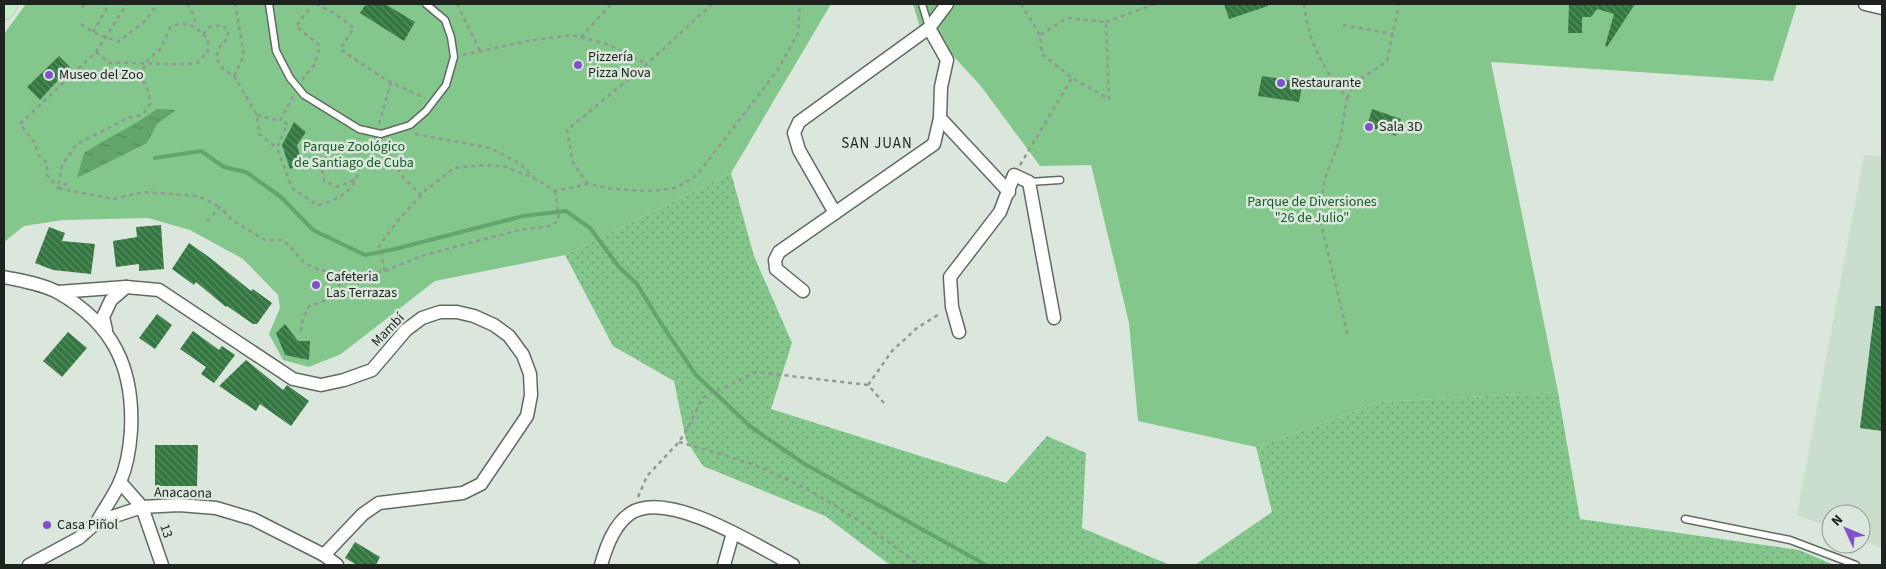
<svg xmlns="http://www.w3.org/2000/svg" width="1886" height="569" font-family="'Source Sans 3',sans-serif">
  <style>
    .built { fill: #cbddcd }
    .grass { fill: url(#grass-dots) }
    .park { fill: #83c78c }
    .water { fill: url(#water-ripples) }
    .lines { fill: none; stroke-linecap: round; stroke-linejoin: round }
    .stream { stroke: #62a66c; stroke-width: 4 }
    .building { fill: url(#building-back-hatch) }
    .service-casing { stroke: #616b62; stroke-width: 9 }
    .minor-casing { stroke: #616b62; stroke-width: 15 }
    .primary-casing { stroke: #c5c6c5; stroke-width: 21 }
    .path { stroke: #909991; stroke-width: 2.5; stroke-dasharray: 4 4; stroke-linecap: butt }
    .service { stroke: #fff; stroke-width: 6 }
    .minor { stroke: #fff; stroke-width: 12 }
    .primary { stroke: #c2efc8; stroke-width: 19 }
    .poi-dot { fill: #8051ca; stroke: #dbe7dc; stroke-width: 2 }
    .labels { text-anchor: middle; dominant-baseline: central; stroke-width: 5; stroke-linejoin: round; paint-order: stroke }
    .poi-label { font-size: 14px; fill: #1f231f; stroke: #dbe7dc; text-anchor: start }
    .park-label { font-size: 14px; fill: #125d27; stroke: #dbe7dc }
    .street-label { font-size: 14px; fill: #1f231f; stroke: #dbe7dc }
    .neighbourhood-label { font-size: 15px; letter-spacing: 1px; fill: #1f231f; stroke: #dbe7dc }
  </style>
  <defs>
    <pattern id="grass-dots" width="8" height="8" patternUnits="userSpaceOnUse" patternTransform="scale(1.25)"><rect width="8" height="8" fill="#83c78c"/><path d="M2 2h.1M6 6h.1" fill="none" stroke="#6ba172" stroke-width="1.8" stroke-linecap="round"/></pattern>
    <pattern id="water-ripples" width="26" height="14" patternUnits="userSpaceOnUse" patternTransform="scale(1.25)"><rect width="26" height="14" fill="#62a66c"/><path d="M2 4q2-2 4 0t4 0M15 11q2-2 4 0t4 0" fill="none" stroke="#508758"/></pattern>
    <pattern id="building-back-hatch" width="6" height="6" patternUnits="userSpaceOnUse" patternTransform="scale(1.25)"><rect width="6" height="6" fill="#337740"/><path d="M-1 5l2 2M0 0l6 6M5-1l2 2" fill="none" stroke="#5c8c65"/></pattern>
  </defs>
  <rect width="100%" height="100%" fill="#dbe7dc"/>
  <path class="built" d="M1864,155l18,1v392l-21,-8v-26h-30v14l-34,-13z"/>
  <g class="grass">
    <path d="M731,173l23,83 38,87 -21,66 235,74 41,-47 39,17 -4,75 88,37h-280l-65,-49 -122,-50 -17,-26 -12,-59 -61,-35 -48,-91z"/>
    <path d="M1558,392l22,127 219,31 35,15h-639l77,-53 -16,-65 125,-45z"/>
  </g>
  <g class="park">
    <path d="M26,4h805l-100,169 -166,82 -130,26 -94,73 -32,13 -26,-7 -14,-26 11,-26 -2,-13 -35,-36 -53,-29 -42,-12 -85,2 -39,6 -20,16v-208z"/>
    <path d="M913,4h884l-24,77 -282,-19 67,330 -177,10 -125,45 -118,-26 -9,-98 -38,-158 -51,1 -60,-81 -47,-51 6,-7 -3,-8 -15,12z"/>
  </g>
  <path class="water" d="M157,109l19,1 -19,14 -10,19 -70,35 7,-25c24,-16 50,-27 73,-44z"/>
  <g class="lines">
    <path class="stream" d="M155,158l46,-7 23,16 22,5 35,25 32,33 52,25 30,-6 128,-33 43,-5 24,17 29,39 18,17 25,41 34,50 55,52 52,36 183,102"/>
  </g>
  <g class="building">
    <path d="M366,4h19l30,18 -11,19 -44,-28z"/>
    <path d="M1224,4h44v2l-39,13z"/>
    <path d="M1569,4h66l-28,43 -2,-1 9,-32 -17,-5 -6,8h-9v16h-14z"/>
    <path d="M59,56l11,11 -30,33 -13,-13z"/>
    <path d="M1262,76l41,6 -4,20 -41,-6z"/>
    <path d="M1372,109l29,10 -5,17 -29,-10z"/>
    <path d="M294,122l12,10 -9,13 5,19 -12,5 -8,-24z"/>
    <path d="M161,225l3,44 -25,2v-7l-23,3 -3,-26 24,-4 -1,-10z"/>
    <path d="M49,227l16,6 -3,8 33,3 -4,30 -38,-4 -18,-7z"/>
    <path d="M189,243l20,14 42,34 2,-2 19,14 -15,21h-4l-26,-18 -1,1 -30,-25 -2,3 -22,-16z"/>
    <path d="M1875,306h7v125l-22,-3z"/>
    <path d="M157,314l15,11 -17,24 -16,-11z"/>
    <path d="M285,324l13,17h12l-1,19 -24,-5 -9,-22z"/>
    <path d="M193,331l26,19 3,-4 13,9 -21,28 -13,-9 5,-7 -26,-18z"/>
    <path d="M68,332l19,16 -25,29 -19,-16z"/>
    <path d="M246,360l37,30 4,-5 22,16 -18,25 -31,-22 -4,7 -37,-25z"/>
    <path d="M155,445h43l-1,41h-42z"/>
    <path d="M355,542l25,15 -4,8h-19l-12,-7z"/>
  </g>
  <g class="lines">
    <g class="service-casing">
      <g id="service">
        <path d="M269,4l7,47 14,27 14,17 55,34 22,5 29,-9 16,-14 20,-26 8,-28 -3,-20 -6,-17 -19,-16"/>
        <path d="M922,4l7,23"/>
        <path d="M1029,182l31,-2"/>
        <path d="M1685,519l105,21 66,25"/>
      </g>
    </g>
    <g class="minor-casing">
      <g id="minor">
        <path d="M1865,4l17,4"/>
        <path d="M940,118l69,74"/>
        <path d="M835,213l-36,-63 -5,-17 5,-11 130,-94 18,-24"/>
        <path d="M4,277c18,4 39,7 55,16 54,31 75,75 72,137 -1,17 -4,36 -11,52 -6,14 -16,27 -23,40"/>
        <path d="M803,291l-27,-22 -1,-9 4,-8 155,-108 6,-26 1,-31 6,-27 -18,-32"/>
        <path d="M58,292l68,-5 33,3 134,89 28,6 23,-5 28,-10 34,-40 16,-12 18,-6h17l17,4 20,9 15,11 14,19 7,19 1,21 -4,21 -46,68 -18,9 -84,10 -16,11 -39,41"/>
        <path d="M106,330l-3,-13 8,-17 15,-13"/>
        <path d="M959,332l-7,-25 -2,-30 50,-65 14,-37 15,7 25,136"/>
        <path d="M120,482l22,25 20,58"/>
        <path d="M29,565l50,-27 18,-16 45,-15 37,-2 37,3 37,11 71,36 13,10"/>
        <path d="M601,565c5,-18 13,-41 30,-52 38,-24 128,34 162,52"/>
        <path d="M724,565l9,-32"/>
      </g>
    </g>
    <g class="primary-casing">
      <path id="primary" d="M4,10l4,-6"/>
    </g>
    <g class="path">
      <path d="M187,4l8,13 -1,8"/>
      <path d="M316,4l18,9 20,15 -14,21 46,31 39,18"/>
      <path d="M457,4l23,47"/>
      <path d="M1021,4l19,31 2,19 30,24 37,21 -3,-77 -39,-4 -27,17"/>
      <path d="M1304,4c4,37 19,65 43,94l-7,42 -15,38 -6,37 29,121"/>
      <path d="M82,8l3,-4"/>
      <path d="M1106,22l49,-18"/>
      <path d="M81,24l12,8 25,10 26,-20 14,-18"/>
      <path d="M1343,25l50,9"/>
      <path d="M93,32l16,-28"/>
      <path d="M203,34l6,-7 13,-2 6,5v8l-8,8 -4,12 7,11 11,7 23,39 2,19 18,14"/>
      <path d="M581,37l30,-33"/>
      <path d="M96,52l14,11c29,-1 58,3 87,0l11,-11v-13c-14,-13 -17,-18 -37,-13l-10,22 -15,14 -5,14 8,17 1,11 -8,11 -14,3 -51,26 -15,21 -4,23 56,11 29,-7 55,4 22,11"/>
      <path d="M463,55l64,-14 45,-6 35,9 40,20"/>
      <path d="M234,76l10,-21 -9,-51"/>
      <path d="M302,80l13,-16 5,-18 -24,-20 17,-22"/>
      <path d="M293,96l-13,25 7,3 -10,24 15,40 25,17c15,-3 33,-11 39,-26 5,-12 3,-29 3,-41"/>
      <path d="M1347,98l8,-15 32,-22 12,-57"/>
      <path d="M257,115l23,6"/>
      <path d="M379,124l12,-42"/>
      <path d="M415,134l75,14 29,15 15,14"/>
      <path d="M391,139l-2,14 14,24 18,18"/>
      <path d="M1020,165l52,-87"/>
      <path d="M354,180l-16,7 -14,-6 -2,-12 7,-18 15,-3 15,8"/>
      <path d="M67,183l-9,5 -11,-13v-12l-9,-9 -3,-11 -15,-19 76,-72 31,-48"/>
      <path d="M588,184l-15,-21 -6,-33 80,-66 65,-60"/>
      <path d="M207,221l13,-14 12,13 33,20h17l8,6 14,17 15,7 24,3"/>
      <path d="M385,271l-6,-25 20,-27 27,-29 28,-22 31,-3 21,2 30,12 19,12 33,-7 26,5 38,2 24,-3 21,-13 80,-104 21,-38 2,-29"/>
      <path d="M301,331v-7l8,-18c21,-6 29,-11 34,-33l20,1 22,-3 39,-16 95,-25 32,-4 8,-6 -4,-29"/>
      <path d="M868,385l24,-34 25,-23 24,-15"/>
      <path d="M679,442c26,8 54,15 80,25 59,23 110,60 160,98"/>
      <path d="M638,497l9,-21 32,-34 10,-16 13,-28 54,-26 112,13 16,18"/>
    </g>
    <use href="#service" class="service"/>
    <use href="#minor" class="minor"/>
    <use href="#primary" class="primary"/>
  </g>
  <g class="poi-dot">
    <circle cx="578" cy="65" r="5"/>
    <circle cx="49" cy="75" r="5"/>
    <circle cx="1281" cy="83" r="5"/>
    <circle cx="1369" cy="127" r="5"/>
    <circle cx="316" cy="285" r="5"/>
    <circle cx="47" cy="525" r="5"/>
  </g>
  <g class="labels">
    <g class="poi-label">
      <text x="588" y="57">Pizzería<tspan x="588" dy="16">Pizza Nova</tspan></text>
      <text x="59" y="75">Museo del Zoo</text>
      <text x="1291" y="83">Restaurante</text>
      <text x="1379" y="127">Sala 3D</text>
      <text x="326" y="277">Cafeteria<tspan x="326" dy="16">Las Terrazas</tspan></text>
      <text x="57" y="525">Casa Piñol</text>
    </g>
    <g class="park-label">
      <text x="354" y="147">Parque Zoológico<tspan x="354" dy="16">de Santiago de Cuba</tspan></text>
      <text x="1312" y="202">Parque de Diversiones<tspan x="1312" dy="16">"26 de Julio"</tspan></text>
    </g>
    <g class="street-label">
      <text transform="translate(388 330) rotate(-46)">Mambí</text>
      <text transform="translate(183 493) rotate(1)">Anacaona</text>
      <text transform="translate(166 531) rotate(71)">13</text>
    </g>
    <g class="neighbourhood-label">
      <text x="877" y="143">SAN JUAN</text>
    </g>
  </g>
  <rect width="1886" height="569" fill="none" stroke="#1f231f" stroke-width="10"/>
  <g transform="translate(1846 529) rotate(314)"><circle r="24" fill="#dbe7dc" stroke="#909990"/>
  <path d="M0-4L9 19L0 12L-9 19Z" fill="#8051ca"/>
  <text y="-8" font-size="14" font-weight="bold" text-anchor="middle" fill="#1f231f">N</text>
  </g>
</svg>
